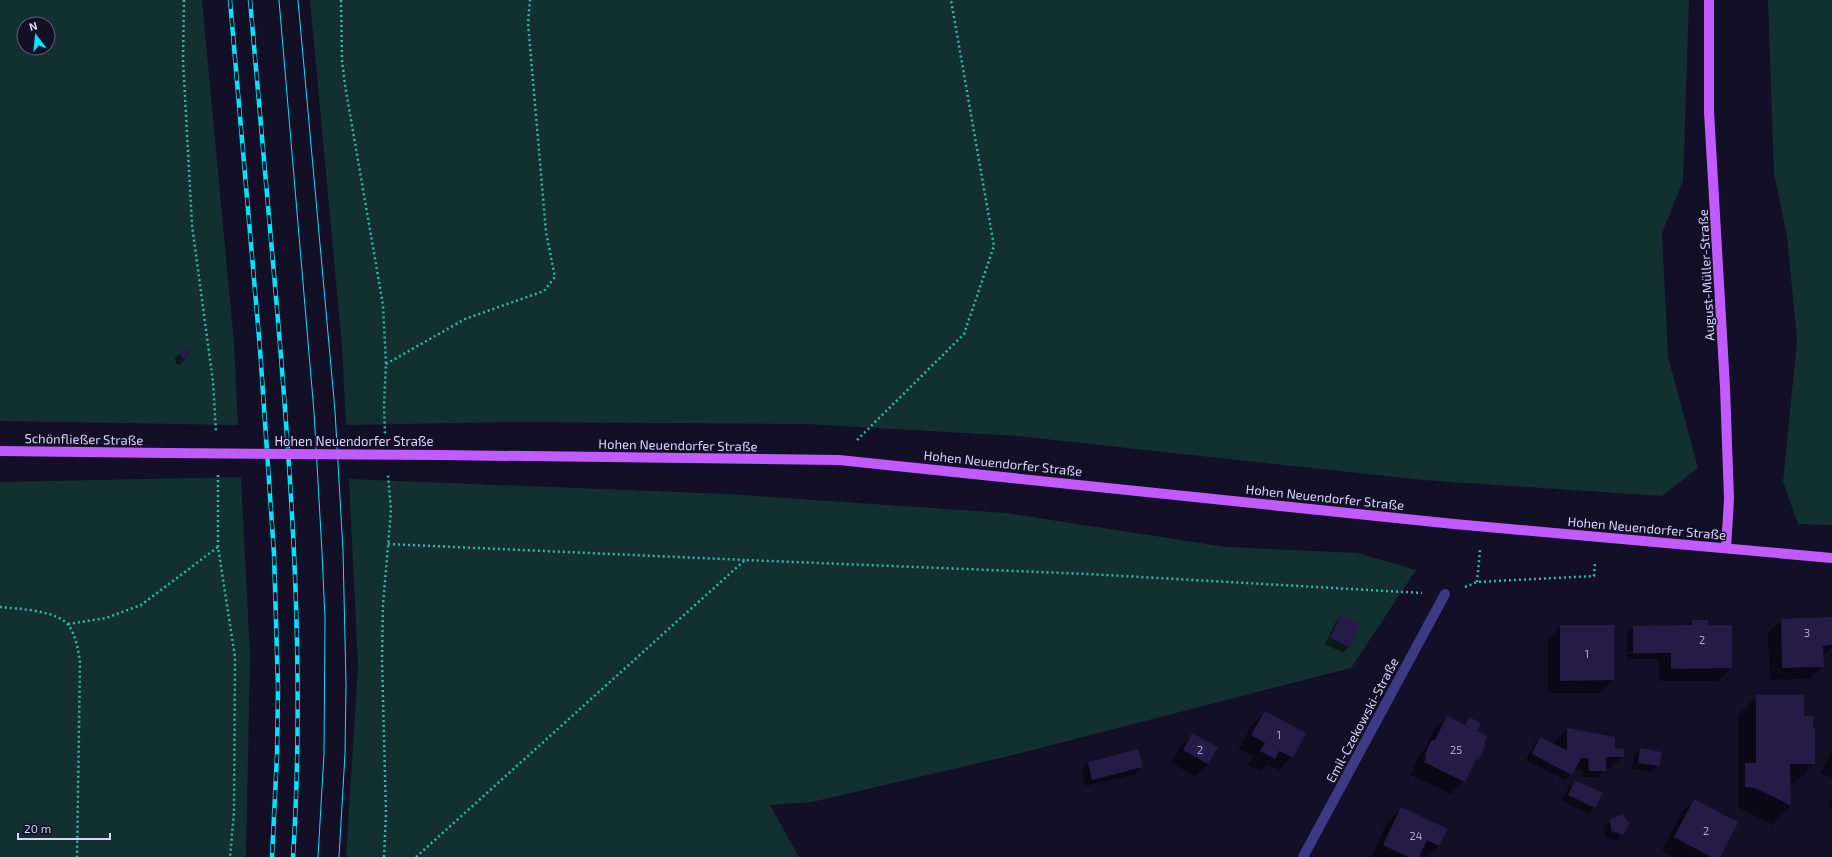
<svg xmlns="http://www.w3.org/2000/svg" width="1832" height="857" font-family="'Exo 2',sans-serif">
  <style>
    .green { fill: #12302f; fill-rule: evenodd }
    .shadow { fill: #0007; fill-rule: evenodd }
    .building { fill: #241b47 }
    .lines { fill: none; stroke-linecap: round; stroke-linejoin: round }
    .path { stroke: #2fb8b0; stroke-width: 2.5; stroke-dasharray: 2 3; stroke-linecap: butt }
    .minor { stroke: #3d3a85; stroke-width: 10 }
    .major { stroke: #c25bff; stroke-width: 10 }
    .tram { stroke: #00e5ff; stroke-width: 1 }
    .rail-casing { stroke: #00e5ff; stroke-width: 4.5 }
    .rail { stroke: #130f26; stroke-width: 3; stroke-dasharray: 9; stroke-linecap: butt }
    .major-bridge { stroke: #c25bff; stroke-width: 10 }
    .labels { text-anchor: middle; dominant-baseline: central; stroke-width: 3; stroke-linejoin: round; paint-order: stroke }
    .number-label { font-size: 11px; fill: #aca6d1 }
    .street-label { font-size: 13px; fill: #d9d4ff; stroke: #130f26 }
  </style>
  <rect width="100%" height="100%" fill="#130f26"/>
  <g class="green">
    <path d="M0,0h202l32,343 4,82 -238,-4zM24,24h24v24h-24z"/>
    <path d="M310,0h1379l-6,181 -21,52 6,124 30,111 -36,28 -239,-16 -406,-44 -210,-12 -290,-2 -171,3 -4,-79z"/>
    <path d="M1768,0h64v525l-34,-1 -15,-42 14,-142 -10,-104 -13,-63z"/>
    <path d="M241,477l9,177 -4,203h-246v-375z"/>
    <path d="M349,479l378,15 279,19 220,34 132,6 58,17 -65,98 -334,86 -205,48 -42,3 29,52h-453l12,-191z"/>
  </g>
  <g class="shadow">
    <path d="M186,350l3,5 -9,10 -4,-1 -1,-6 7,-7z"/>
    <path d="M1341,616l19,9 -11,22 -6,6 -18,-9 10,-21z"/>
    <path d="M1832,618v29l-10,10 1,9 -13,13 -40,1 -2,-47 13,-13z"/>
    <path d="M1692,621l15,5 24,42 -13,13h-59v-22h-32v-26l7,-6 54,-1zM1628,652h31v2h-31z"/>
    <path d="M1561,626l52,54 -13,13h-52v-54z"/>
    <path d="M1757,696l46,21 11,47 -19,19h-5v23l-18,19 -34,-18v-92zM1752,785l20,10v2l-20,-10z"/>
    <path d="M1265,712l40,22 -13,23 -13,13 -11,-6 -7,7 -13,-6 5,-9 -14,-7 13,-24z"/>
    <path d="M1447,717l15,8 7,-7 6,13 2,29 -5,6 -8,15 -13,13 -40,-19 3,-5 -1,-3 6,-12 5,-5 10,-20z"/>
    <path d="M1567,729l47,21 9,6 -13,13h-5l-6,8h-16v-7h-9l-9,10 -39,-20 8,-16 7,-6 13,7v-3z"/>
    <path d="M1193,734l15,30 -13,12 -24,-13 9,-16z"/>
    <path d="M1640,749l18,17 -6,6 -20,-3 2,-13z"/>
    <path d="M1832,750v28l-11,-5z"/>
    <path d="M1088,763l54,4 -7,7 -49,12 -4,-17z"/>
    <path d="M1576,781l19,26 -7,7 -26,-13 7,-14z"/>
    <path d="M1832,798v11l-4,-3z"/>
    <path d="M1694,800l25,57h-45l-12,-7 19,-37z"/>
    <path d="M1401,808l38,38 -12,11 -8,-2 -1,2h-47l17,-36z"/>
    <path d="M1611,821l11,13 -6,7 -11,-4 -1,-10z"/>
  </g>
  <g class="building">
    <circle cx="185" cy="354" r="5"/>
    <path d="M1341,615l20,9 -11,23 -20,-9z"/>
    <path d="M1832,617v28l-9,1 1,21 -42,1 -1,-49z"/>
    <path d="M1692,620h16v5h24v43l-61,1v-16h-38v-27l59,-1z"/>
    <path d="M1560,625h54v55l-54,1z"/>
    <path d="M1756,695h48v21h9v12l2,-1v37h-25l1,42 -35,-18 -11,-1v-24h11z"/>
    <path d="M1265,711l41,22 -13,25 -14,-7 -4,8 -15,-8 5,-8 -14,-8z"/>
    <path d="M1447,716l18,9 4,-8 12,6 -4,8 10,5 -3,8 2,1 -8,16 -2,-1 -11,22 -41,-20 2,-5 -1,-3 6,-13 4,-1z"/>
    <path d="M1567,728l48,9v12l9,-1v9h-18v14h-17l-1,-13h-7l-9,17 -40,-21 8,-17 27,13z"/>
    <path d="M1192,733l26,14 -10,17 -25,-14z"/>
    <path d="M1640,748l22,4 -3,14 -21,-3z"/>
    <path d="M1138,749l5,18 -51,13 -4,-18z"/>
    <path d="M1575,780l28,13 -8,15 -27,-13z"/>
    <path d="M1694,799l44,23 -18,35h-9l-37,-20z"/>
    <path d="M1401,807l47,22 -9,17 -12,-6 -8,17h-11l-25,-12z"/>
    <path d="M1622,814l8,10 -7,11 -12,-4 -1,-11z"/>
  </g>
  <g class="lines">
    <g class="path">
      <path d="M184,0l-1,60 9,165 21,157 3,50"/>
      <path d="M341,0l1,60 3,25 38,220 3,59 -2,41 1,29"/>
      <path d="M386,364l79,-45 79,-28 11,-14 -9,-45 -18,-209 2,-23"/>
      <path d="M857,440l107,-106 30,-88 -43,-246"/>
      <path d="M218,475v72l17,110 -1,155 -4,45"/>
      <path d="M388,544l357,16"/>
      <path d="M1477,582l3,-32"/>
      <path d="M1465,587l12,-5 117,-6 1,-13"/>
      <path d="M0,607c18,2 58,3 69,19 7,10 9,23 11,36l-3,195"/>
      <path d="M68,624l38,-6 35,-13 77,-58"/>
      <path d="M384,857l2,-44 -4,-153 1,-55 8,-95 -3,-35"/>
      <path d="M416,857l329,-297 343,14 334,19"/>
    </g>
    <path class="minor" d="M1303,857l142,-263"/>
    <g class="major">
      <path d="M1709,0v112l16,275 4,112 -3,49"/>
      <path d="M0,451l167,2"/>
      <path d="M440,455l399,5 615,64 378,34"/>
    </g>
    <g class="tram">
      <path d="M279,0l35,412 8,140 3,67 -1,135 -6,103"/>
      <path d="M298,0l37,411 8,139 3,135 -1,69 -6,103"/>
    </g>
    <g class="rail-casing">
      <g id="rail">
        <path d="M230,0l30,349 14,205 4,134 -1,67 -5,102"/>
        <path d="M250,0c9,99 17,198 26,297 16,186 29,373 17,560"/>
      </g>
    </g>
    <use href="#rail" class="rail"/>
    <path class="major-bridge" d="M167,453l273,2"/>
  </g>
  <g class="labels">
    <g class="number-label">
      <text x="1807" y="632">3</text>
      <text x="1702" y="639">2</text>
      <text x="1587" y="653">1</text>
      <text x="1279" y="734">1</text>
      <text x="1200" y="749">2</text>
      <text x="1456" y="749">25</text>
      <text x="1706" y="830">2</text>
      <text x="1416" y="835">24</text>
    </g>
    <g class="street-label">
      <text transform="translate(1706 275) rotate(-93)">August-Müller-Straße</text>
      <text transform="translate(84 439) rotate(1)">Schönfließer Straße</text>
      <text x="354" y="441">Hohen Neuendorfer Straße</text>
      <text transform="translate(678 445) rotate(1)">Hohen Neuendorfer Straße</text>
      <text transform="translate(1003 463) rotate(6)">Hohen Neuendorfer Straße</text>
      <text transform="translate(1325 497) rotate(6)">Hohen Neuendorfer Straße</text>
      <text transform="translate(1647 528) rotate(5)">Hohen Neuendorfer Straße</text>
      <text transform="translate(1362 720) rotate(-62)">Emil-Czekowski-Straße</text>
    </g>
  </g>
  <g transform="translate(36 36) rotate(344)"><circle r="19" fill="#130f26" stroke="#625e7d"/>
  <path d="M0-3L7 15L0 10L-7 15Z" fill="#00e5ff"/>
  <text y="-6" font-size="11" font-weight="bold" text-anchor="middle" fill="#d9d4ff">N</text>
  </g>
  <path d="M18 833v6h92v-6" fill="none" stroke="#d9d4ff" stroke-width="2"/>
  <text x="24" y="833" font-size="12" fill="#d9d4ff" stroke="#130f26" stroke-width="3" paint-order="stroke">20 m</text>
</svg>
